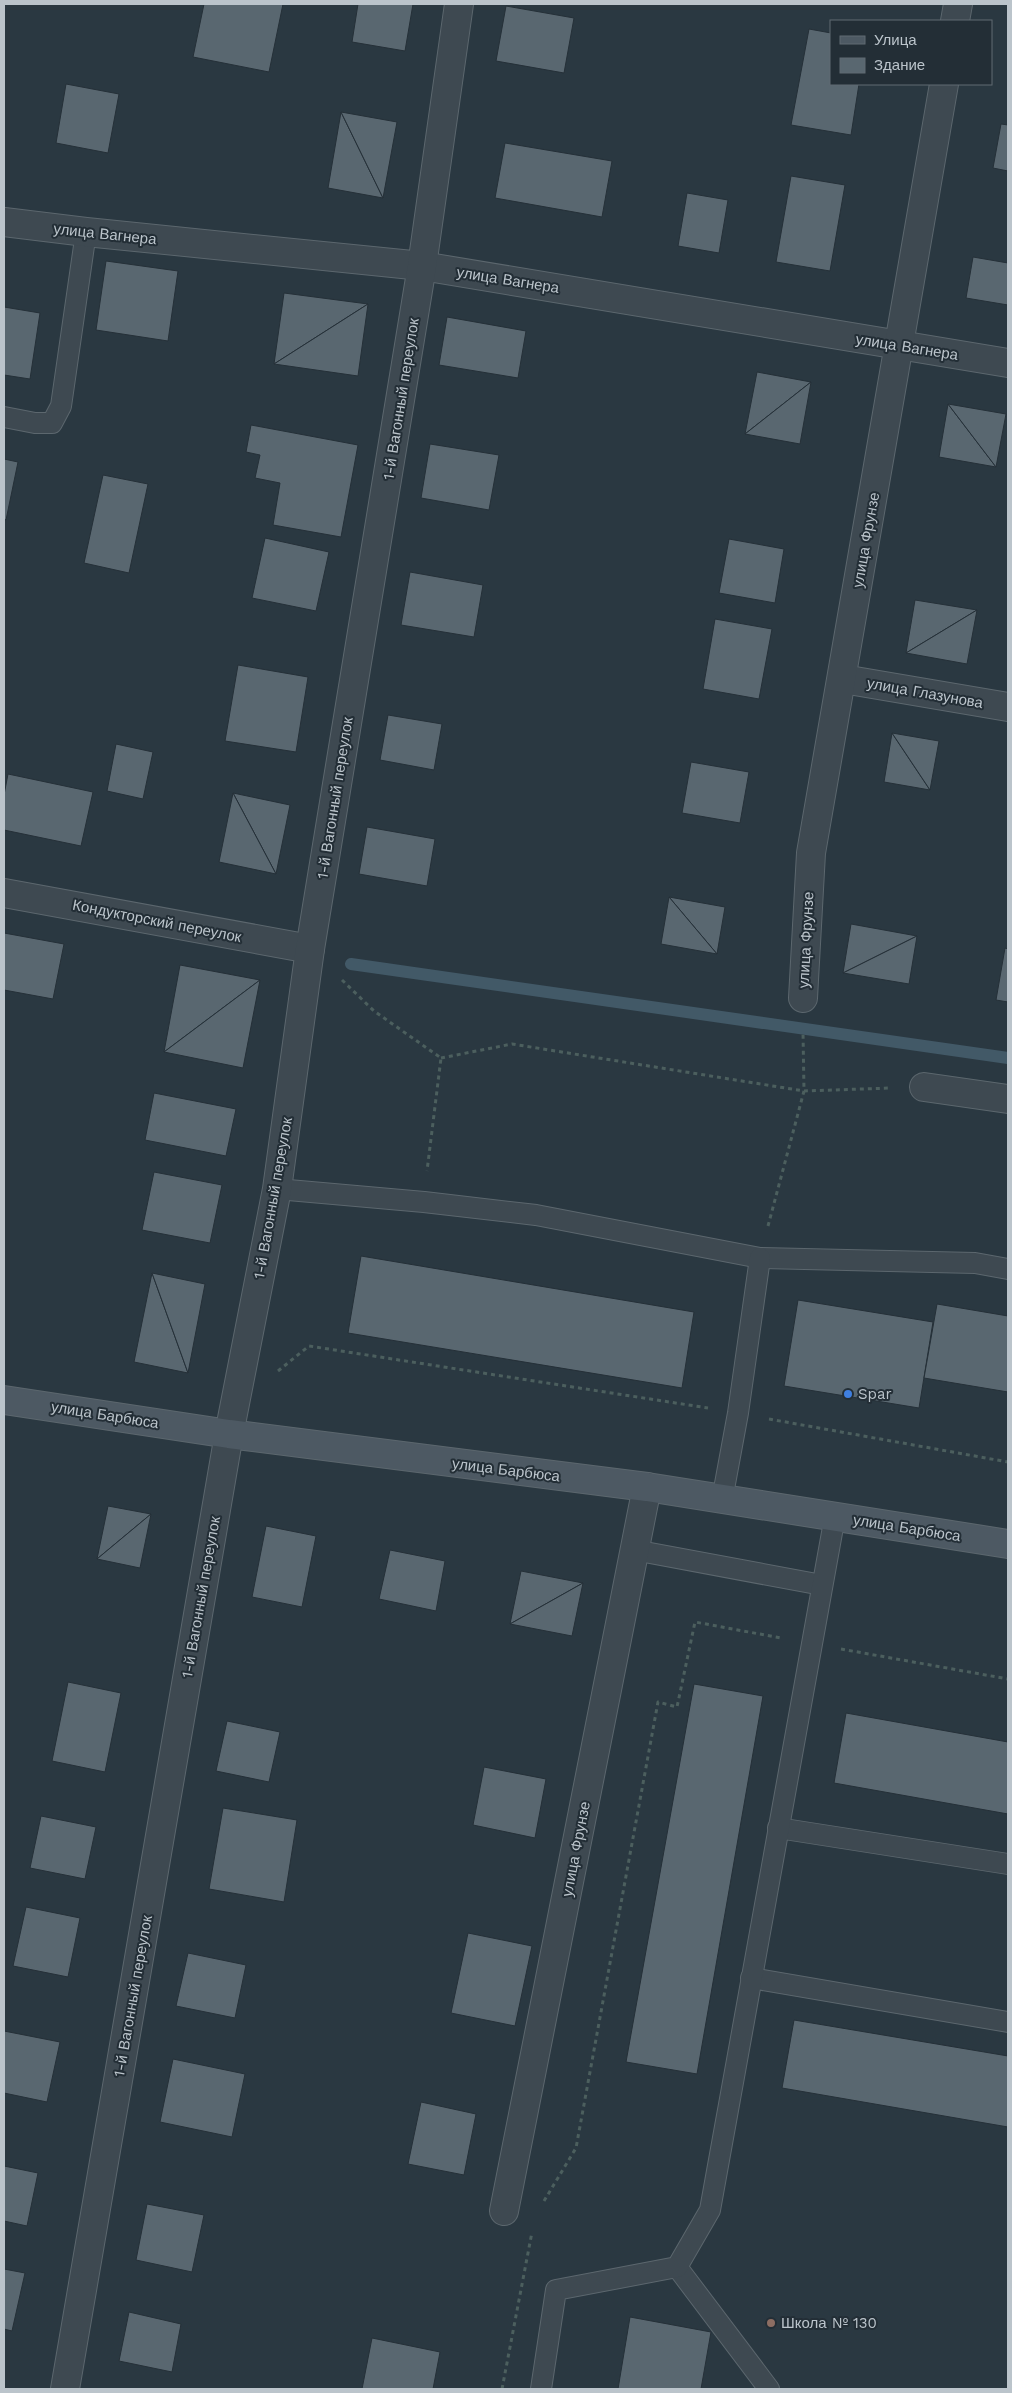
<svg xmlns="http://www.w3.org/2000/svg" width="1012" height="2393" font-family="'Work Sans',sans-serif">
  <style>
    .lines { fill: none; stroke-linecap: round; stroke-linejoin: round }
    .stream { stroke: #425967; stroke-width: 12 }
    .building { fill: #596770; stroke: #253038 }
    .lane-casing { stroke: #5c676e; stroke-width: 22 }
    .street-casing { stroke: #5c676e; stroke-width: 30 }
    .secondary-casing { stroke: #5c676e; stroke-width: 30 }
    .path { stroke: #4c5f5e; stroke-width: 3; stroke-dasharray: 4 4; stroke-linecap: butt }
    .lane { stroke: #3e4951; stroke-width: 20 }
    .street { stroke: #3e4951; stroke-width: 28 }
    .secondary { stroke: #4d5963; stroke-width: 28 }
    .shop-dot { fill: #3f7fe0; stroke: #232e36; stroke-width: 2 }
    .education-dot { fill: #8d6e63; stroke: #232e36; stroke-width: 2 }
    .labels { text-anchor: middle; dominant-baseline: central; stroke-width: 4; stroke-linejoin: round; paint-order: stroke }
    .street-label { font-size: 15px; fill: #bbc4cb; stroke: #232e36 }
    .poi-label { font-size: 15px; fill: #bbc4cb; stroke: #232e36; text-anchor: start }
  </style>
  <rect width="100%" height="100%" fill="#2a3841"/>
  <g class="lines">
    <path class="stream" d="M351,964l657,94"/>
  </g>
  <g class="building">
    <path d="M204,4h79l-14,68 -76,-15z"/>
    <path d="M358,4h55l-8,47 -53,-9z"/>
    <path d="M506,6l68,12 -10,55 -68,-12z"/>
    <path d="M809,29l22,4v51h28l-8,51 -60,-10z"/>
    <path d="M66,84l53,10 -11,59 -52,-10z"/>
    <path d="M341,112l42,86 -55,-10z"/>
    <path d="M341,112l56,10 -14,76z"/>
    <path d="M1001,124l7,1v46l-15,-3z"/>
    <path d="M505,143l107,18 -10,56 -107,-19z"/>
    <path d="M791,176l54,9 -15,86 -54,-9z"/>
    <path d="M687,193l41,7 -9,53 -41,-7z"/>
    <path d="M973,257l35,6v42l-42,-7z"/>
    <path d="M106,261l72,10 -10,70 -72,-11z"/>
    <path d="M284,293l84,11 -94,60z"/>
    <path d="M368,304l-10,72 -84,-12z"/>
    <path d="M4,307l36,6 -10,66 -26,-4z"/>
    <path d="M447,317l79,14 -8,47 -79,-13z"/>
    <path d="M757,372l54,10 -66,52z"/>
    <path d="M811,382l-11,62 -55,-10z"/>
    <path d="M948,404l48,63 -57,-10z"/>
    <path d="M948,404l58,10 -10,53z"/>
    <path d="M251,425l107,20 -17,92 -68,-12 7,-42 -25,-5 5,-23 -14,-3z"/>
    <path d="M430,444l69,11 -10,55 -68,-12z"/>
    <path d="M4,459l14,3 -12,58 -2,-1z"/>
    <path d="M103,475l45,9 -19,89 -45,-10z"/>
    <path d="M265,538l64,14 -13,59 -64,-13z"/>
    <path d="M729,539l55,10 -9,54 -56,-10z"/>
    <path d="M410,572l73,13 -9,52 -73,-12z"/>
    <path d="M915,600l62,10 -71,43z"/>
    <path d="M977,610l-10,54 -61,-11z"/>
    <path d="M715,619l57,10 -13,70 -56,-10z"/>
    <path d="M238,665l70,12 -12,75 -71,-11z"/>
    <path d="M388,715l54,9 -8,46 -54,-10z"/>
    <path d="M892,733l38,57 -46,-8z"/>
    <path d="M892,733l47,8 -9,49z"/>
    <path d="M116,744l37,8 -10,47 -36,-8z"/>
    <path d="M691,762l58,10 -9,51 -58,-10z"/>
    <path d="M8,774l85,18 -12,54 -77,-16v-35z"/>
    <path d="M233,793l57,12 -14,69z"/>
    <path d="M233,793l43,81 -57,-12z"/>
    <path d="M367,827l68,12 -8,47 -68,-12z"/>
    <path d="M669,897l56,10 -8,47z"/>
    <path d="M669,897l48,57 -56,-10z"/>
    <path d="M851,924l66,12 -74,37z"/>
    <path d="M4,933l60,11 -11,55 -49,-9z"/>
    <path d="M917,936l-8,48 -66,-11z"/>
    <path d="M1005,948l3,1v53l-12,-2z"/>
    <path d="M180,965l80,15 -96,72z"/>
    <path d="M260,980l-17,88 -79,-16z"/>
    <path d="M154,1093l82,16 -10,47 -81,-16z"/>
    <path d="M154,1172l68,13 -12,58 -68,-13z"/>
    <path d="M361,1256l333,56 -12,76 -334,-55z"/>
    <path d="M152,1273l36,100 -54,-11z"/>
    <path d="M152,1273l53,11 -17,89z"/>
    <path d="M798,1300l135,22 -14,86 -135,-22z"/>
    <path d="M937,1304l71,12v76l-84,-14z"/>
    <path d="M108,1506l43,8 -54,45z"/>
    <path d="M151,1514l-11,54 -43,-9z"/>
    <path d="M266,1526l50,10 -14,71 -50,-10z"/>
    <path d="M390,1550l55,11 -9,50 -57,-12z"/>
    <path d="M521,1571l62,12 -73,41z"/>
    <path d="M583,1583l-11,53 -62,-12z"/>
    <path d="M68,1682l53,11 -16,79 -53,-11z"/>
    <path d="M694,1684l69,12 -66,378 -71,-12z"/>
    <path d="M846,1713l162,29v72l-174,-31z"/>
    <path d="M227,1721l53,11 -11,50 -53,-11z"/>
    <path d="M484,1767l62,12 -11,59 -62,-13z"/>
    <path d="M223,1808l74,12 -13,82 -75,-13z"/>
    <path d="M41,1816l55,11 -11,52 -55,-11z"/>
    <path d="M26,1907l54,11 -12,59 -55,-11z"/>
    <path d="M468,1933l64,13 -17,80 -64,-13z"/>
    <path d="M188,1953l58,12 -11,53 -59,-12z"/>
    <path d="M794,2020l214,36v71l-226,-39z"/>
    <path d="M4,2031l56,11 -13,60 -43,-9z"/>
    <path d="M173,2059l72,15 -13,63 -72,-15z"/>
    <path d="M421,2102l55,12 -12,61 -56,-11z"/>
    <path d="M4,2166l34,7 -11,53 -23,-5z"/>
    <path d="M147,2204l57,11 -12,57 -56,-12z"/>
    <path d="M4,2269l21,4 -13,58 -8,-2z"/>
    <path d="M129,2312l52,12 -9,48 -53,-11z"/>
    <path d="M630,2317l81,15 -10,57h-83z"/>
    <path d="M372,2338l68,14 -7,37h-71z"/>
  </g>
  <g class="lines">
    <g class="lane-casing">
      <g id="lane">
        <path d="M4,417l31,6h17l9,-17 25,-174"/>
        <path d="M277,1189l147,13 112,13 224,43 215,5 33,6"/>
        <path d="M722,1500l16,-87 22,-155"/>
        <path d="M634,1550l188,35"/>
        <path d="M778,1828l230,36"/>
        <path d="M751,1978l257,44"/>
        <path d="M677,2267l92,122"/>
        <path d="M541,2389l15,-99 121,-23 33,-57 125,-694"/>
      </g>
    </g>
    <g class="street-casing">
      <g id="street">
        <path d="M955,21l3,-17"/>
        <path d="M4,222l82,10 336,34 586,97"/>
        <path d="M843,679l165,28"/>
        <path d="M4,893l306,56"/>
        <path d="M803,998l8,-145 133,-769"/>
        <path d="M924,1087l84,12"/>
        <path d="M504,2211l143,-724"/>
        <path d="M65,2389l164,-955 48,-245 33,-240 112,-683 37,-262"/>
      </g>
    </g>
    <g class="secondary-casing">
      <path id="secondary" d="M4,1400l225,34 418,53 361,57"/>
    </g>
    <g class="path">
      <path d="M342,980l32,31 67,47 -14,113"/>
      <path d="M441,1058l71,-14 292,47 87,-3"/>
      <path d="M768,1226l36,-135 -1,-59"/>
      <path d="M278,1371l31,-25 399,62"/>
      <path d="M769,1419l239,43"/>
      <path d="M841,1649l167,30"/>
      <path d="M544,2201l32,-53 82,-446 19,5 18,-85 86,16"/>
      <path d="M502,2389l30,-157"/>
    </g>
    <use href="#lane" class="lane"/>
    <use href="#street" class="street"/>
    <use href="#secondary" class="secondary"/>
  </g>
  <circle class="shop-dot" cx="848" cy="1394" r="5"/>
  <circle class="education-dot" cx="771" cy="2323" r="5"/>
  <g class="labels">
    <g class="street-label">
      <text transform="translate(105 234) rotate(6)">улица Вагнера</text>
      <text transform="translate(508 280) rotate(9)">улица Вагнера</text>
      <text transform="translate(907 347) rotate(9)">улица Вагнера</text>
      <text transform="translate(401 399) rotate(-81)">1-й Вагонный переулок</text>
      <text transform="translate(866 540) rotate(-80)">улица Фрунзе</text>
      <text transform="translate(925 693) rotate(10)">улица Глазунова</text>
      <text transform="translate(335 798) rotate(-81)">1-й Вагонный переулок</text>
      <text transform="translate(157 921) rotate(11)">Кондукторский переулок</text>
      <text transform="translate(806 940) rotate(-87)">улица Фрунзе</text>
      <text transform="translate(273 1198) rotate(-80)">1-й Вагонный переулок</text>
      <text transform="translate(105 1415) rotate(9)">улица Барбюса</text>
      <text transform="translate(506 1470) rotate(7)">улица Барбюса</text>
      <text transform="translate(907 1528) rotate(9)">улица Барбюса</text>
      <text transform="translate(201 1597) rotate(-80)">1-й Вагонный переулок</text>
      <text transform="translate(576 1849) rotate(-79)">улица Фрунзе</text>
      <text transform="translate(133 1996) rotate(-80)">1-й Вагонный переулок</text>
    </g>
    <g class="poi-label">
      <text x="858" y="1394">Spar</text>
      <text x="781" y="2323">Школа № 130</text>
    </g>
  </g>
  <rect width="1012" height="2393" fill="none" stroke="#bbc4cb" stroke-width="10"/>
  <rect x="830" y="20" width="162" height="65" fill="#232e36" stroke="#606a72"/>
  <rect x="840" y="36" width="25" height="8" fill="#4d5963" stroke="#606a72"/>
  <text x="874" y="45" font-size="15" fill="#bbc4cb">Улица</text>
  <rect x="840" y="58" width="25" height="15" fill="#596770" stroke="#606a72"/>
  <text x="874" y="70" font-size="15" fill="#bbc4cb">Здание</text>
</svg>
